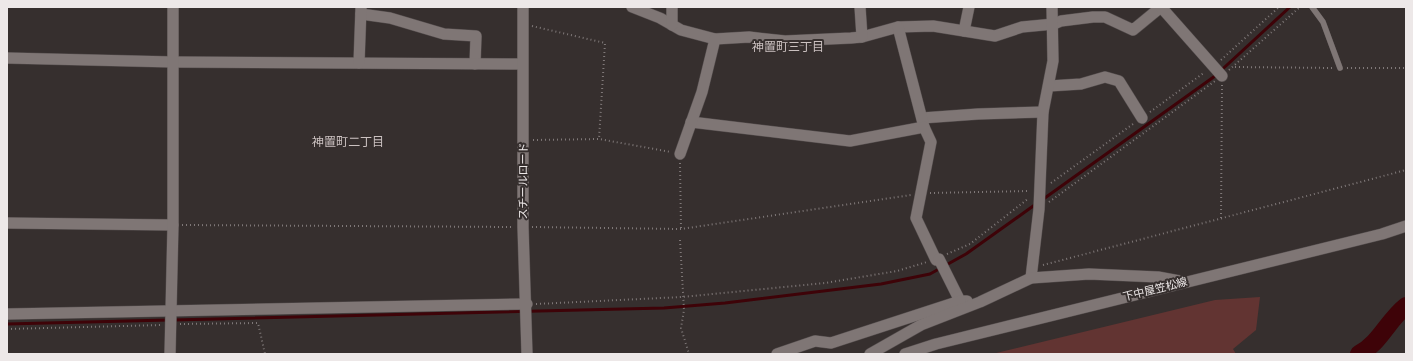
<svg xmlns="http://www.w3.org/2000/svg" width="1413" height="361" font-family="Lora,'Noto Sans JP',serif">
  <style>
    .green { fill: #623432 }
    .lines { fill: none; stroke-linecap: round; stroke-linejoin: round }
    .stream { stroke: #3e0308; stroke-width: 3 }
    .river { stroke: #3e0308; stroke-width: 18 }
    .service-casing { stroke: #544d4d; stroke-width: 6 }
    .minor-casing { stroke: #544d4d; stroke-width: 12 }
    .tertiary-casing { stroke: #544d4d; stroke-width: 12 }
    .secondary-casing { stroke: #544d4d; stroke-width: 12 }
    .path { stroke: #7f7878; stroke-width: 2; stroke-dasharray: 1 3; stroke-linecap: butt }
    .service { stroke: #7f7675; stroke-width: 5.5 }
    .minor { stroke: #7f7675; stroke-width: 11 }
    .tertiary { stroke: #7f7675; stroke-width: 11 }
    .secondary { stroke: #7f7675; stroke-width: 11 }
    .labels { text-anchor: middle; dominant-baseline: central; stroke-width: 4; stroke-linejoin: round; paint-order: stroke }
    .street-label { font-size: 11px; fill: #ede8e8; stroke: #362f2e }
    .neighbourhood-label { font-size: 12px; fill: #cbc1c0; stroke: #362f2e }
  </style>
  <rect width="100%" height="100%" fill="#362f2e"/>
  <path class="green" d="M1260,297l-4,33 -23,19 3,5h-244l223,-54z"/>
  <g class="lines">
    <g class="stream">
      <path d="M1042,200l173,-124 75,-69"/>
      <path d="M173,320l491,-12 61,-5 156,-19 49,-10 36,-20 70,-50"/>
      <path d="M7,324l161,-4"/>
    </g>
    <path class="river" d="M1359,354c21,-11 29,-34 47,-48"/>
    <g class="service-casing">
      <path id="service" d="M1312,7l11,15 17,46"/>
    </g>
    <g class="minor-casing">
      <g id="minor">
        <path d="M632,7l28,11 21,12 34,9 34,-2 36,4 66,-3 11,-1 36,-10 35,-1 62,10 27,-9 32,-3 7,-3 32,-4h12l28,13 28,-23"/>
        <path d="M860,7l2,30"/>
        <path d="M1161,7l61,69"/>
        <path d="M361,14l29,4 54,16 32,2 -1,28"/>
        <path d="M672,25v-18"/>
        <path d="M964,31l5,-24"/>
        <path d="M7,58l166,4 349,2"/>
        <path d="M359,63l2,-55"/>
        <path d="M1049,86l32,-2 24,-7 14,4 23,37"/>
        <path d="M922,118l56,-4 65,-2"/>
        <path d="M691,122l159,19 74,-14 -26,-100"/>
        <path d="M924,127l7,15 -15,76 20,42"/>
        <path d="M680,154l22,-62 13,-53"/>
        <path d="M7,223l166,2"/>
        <path d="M939,259l21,42h7"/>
        <path d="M1031,278l8,-69 4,-97 10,-51 -1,-54"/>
        <path d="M7,314l520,-10"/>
        <path d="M777,354l38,-13 16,2 129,-42"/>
        <path d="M870,354l51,-29 59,-23 51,-24 58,-4 69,3 27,5"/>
      </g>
    </g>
    <g class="tertiary-casing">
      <g id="tertiary">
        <path d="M523,7v220l4,127"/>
        <path d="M170,354l3,-129v-218"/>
      </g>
    </g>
    <g class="secondary-casing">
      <path id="secondary" d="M905,354l31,-10 446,-110 24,-8"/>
    </g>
    <g class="path">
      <path d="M532,26l73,17 -6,96"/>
      <path d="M1221,60l58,-53"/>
      <path d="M1235,67l98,1"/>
      <path d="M1347,68h59"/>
      <path d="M1229,70l71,-63"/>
      <path d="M1150,112l55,-40"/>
      <path d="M533,140l66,-1 72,13"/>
      <path d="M680,163l1,66"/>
      <path d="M1051,183l82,-59"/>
      <path d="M930,193l99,-2"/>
      <path d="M1049,202l166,-121"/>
      <path d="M1221,218l1,-133"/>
      <path d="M182,225l332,2"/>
      <path d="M532,227l149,2 230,-34"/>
      <path d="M680,240l4,70 -3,18 8,26"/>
      <path d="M947,254l23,-10 59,-46"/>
      <path d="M1043,265l363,-95"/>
      <path d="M536,304l146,-7 143,-14 72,-12 30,-9"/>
      <path d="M180,324l78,-1 7,31"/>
      <path d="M7,329l155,-4"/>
    </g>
    <use href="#service" class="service"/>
    <use href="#minor" class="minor"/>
    <use href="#tertiary" class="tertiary"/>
    <use href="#secondary" class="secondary"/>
  </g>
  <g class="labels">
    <g class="street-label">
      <text transform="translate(523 181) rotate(-90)">スチールロード</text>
      <text transform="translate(1155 289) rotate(-14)">下中屋笠松線</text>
    </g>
    <g class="neighbourhood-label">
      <text x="788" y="46">神置町三丁目</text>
      <text x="348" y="141">神置町二丁目</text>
    </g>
  </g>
  <rect width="1413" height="361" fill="none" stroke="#ede8e8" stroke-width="16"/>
</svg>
